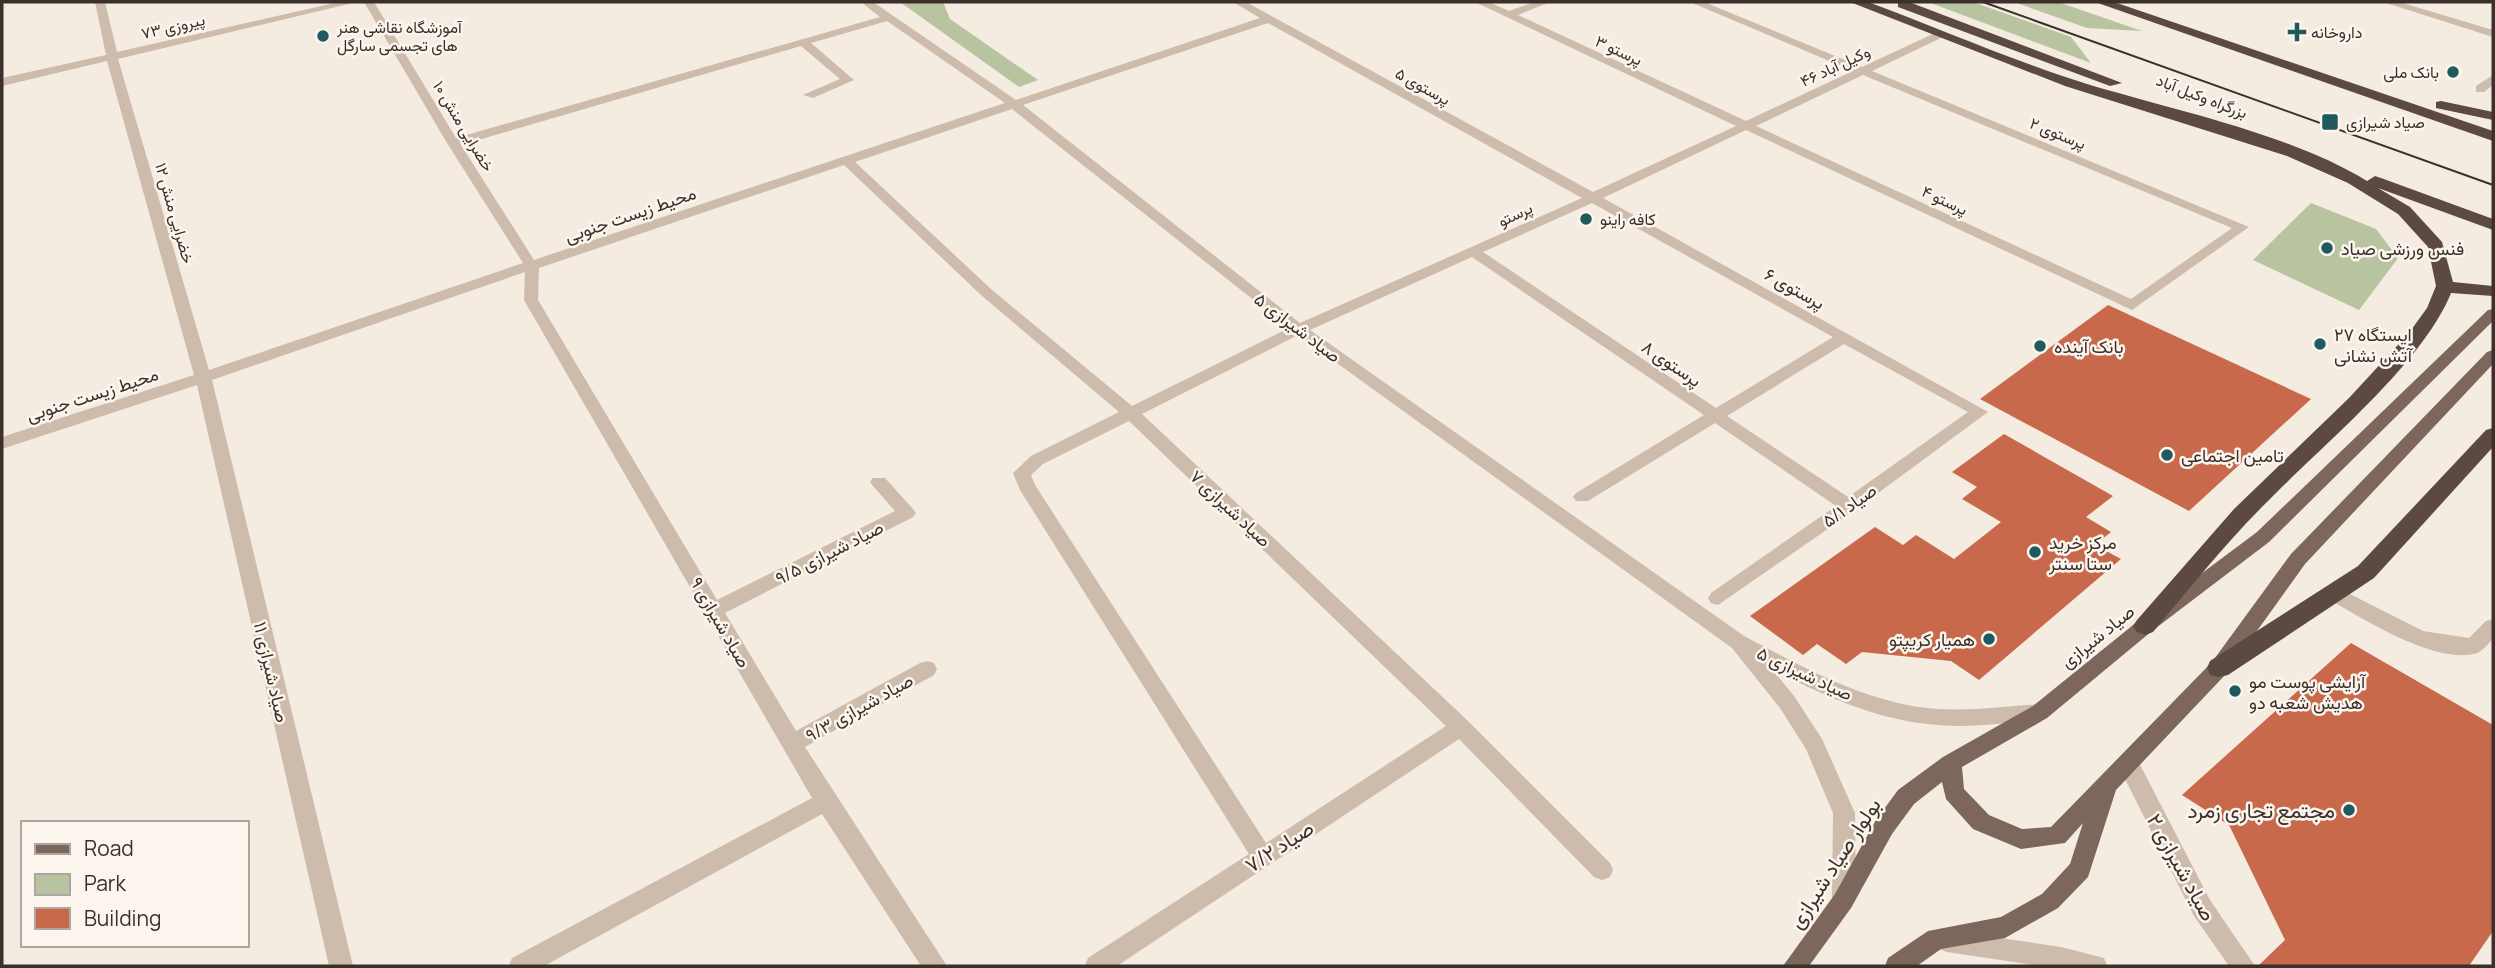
<svg xmlns="http://www.w3.org/2000/svg" width="2495" height="968" font-family="Manrope,Vazirmatn,sans-serif">
  <style>
    .green { fill: #b8c4a0 }
    .building { fill: #c8694b }
    .lines { fill: none; stroke-linecap: round; stroke-linejoin: round }
    .minor { fill: #cdbbac; fill-rule: evenodd }
    .major { fill: #7d675c; fill-rule: evenodd }
    .highway { fill: #5c4a42; fill-rule: evenodd }
    .tram { stroke: #3b302b; stroke-width: 2 }
    .poi-dot { fill: #1f5a5e; stroke: #fbf5ee; stroke-width: 2.5 }
    .labels { text-anchor: middle; dominant-baseline: central; stroke-width: 5; stroke-linejoin: round; paint-order: stroke }
    .far-street-label { font-size: 16px; fill: #3b302b; stroke: #fbf5ee }
    .far-poi-label { font-size: 16px; fill: #3b302b; stroke: #fbf5ee; text-anchor: start }
    .street-label { font-size: 18px; fill: #3b302b; stroke: #fbf5ee }
    .poi-label { font-size: 18px; fill: #3b302b; stroke: #fbf5ee; text-anchor: start }
    .near-poi-label { font-size: 21px; fill: #3b302b; stroke: #fbf5ee; text-anchor: end }
    .near-street-label { font-size: 21px; fill: #3b302b; stroke: #fbf5ee }
  </style>
  <rect width="100%" height="100%" fill="#f4ebe1"/>
  <g class="green">
    <path d="M900,2h43l7,17 88,61 -19,7z"/>
    <path d="M1928,2h45l98,35 20,26z"/>
    <path d="M2014,2h44l84,29 -55,-3z"/>
    <path d="M2311,203l65,26 22,29 -39,52 -106,-50z"/>
  </g>
  <g class="building">
    <path d="M2108,305l203,94 -122,112 -209,-112z"/>
    <path d="M2004,434l109,62 -27,21 25,15 -16,13 26,14 -142,121 -28,-19 -89,-9 -16,12 -29,-20 -14,11 -53,-39 125,-89 28,18 13,-10 38,24 47,-37 -39,-23 15,-12 -25,-15z"/>
    <path d="M2351,643l142,82v206l-24,35h-211l27,-26 -56,-115 -47,-30z"/>
  </g>
  <g class="lines">
    <g class="minor">
      <path d="M95,2h10l12,50 222,-50h18l-239,57 91,311 314,-107 -76,-120 -83,-141h10l82,136 424,-121 -19,-15h12l143,98 244,-82 -27,-16h13l347,190 143,-66 -261,-124h13l21,9 26,-9h15l-32,13 228,106 107,-50 -163,-69h14l158,65 75,-35h8v4l-73,35 377,156 -117,83 -386,-180 -143,68 385,214 -133,98 -137,95 -7,-2 -3,-5 3,-5 125,-87 -121,-83 -127,78h-12l-3,-4 3,-4 128,-78 -232,-158 -162,73 434,306c61,32 124,68 194,73 34,2 68,-3 102,-5l7,2 3,6 -3,6 -7,2c-34,3 -68,8 -102,5 -59,-4 -115,-29 -167,-57l23,28 28,43 33,74 1,86 -4,7 -8,4 -8,-4 -4,-7 1,-86 -27,-64 -26,-41 -48,-60 -434,-313 -156,79 326,307 142,142 3,7 -3,7 -8,3 -8,-3 -135,-138 -342,227h-32l3,-8 161,-104 -229,-364 -7,-17 18,-17 88,-44 -138,-117 -137,-130 -305,103 -1,32 179,300 178,-89 -22,-25 -3,-4 3,-4h12l28,31 3,4 -3,4 -188,96 71,118 124,-68 7,-2 7,2 3,6 -3,6 -129,72 142,219h-26l-99,-152 -278,152h-35l3,-8 300,-160 -288,-498 1,-28 -313,108 141,586h-24l-132,-581 -195,64v-12l192,-62 -87,-314 -105,25v-8l104,-23zM887,21l118,82 -471,157 -73,-115 340,-99 39,33 -37,16 10,3 41,-18 -43,-37zM1268,23l314,175 -282,125 -277,-218zM1863,75l369,153 -101,71 -375,-173zM1012,109l277,219 -157,78 -141,-117 -136,-127zM1592,203l241,134 -117,71 -233,-156zM1844,344l124,68 -120,85 -121,-81zM1129,421l317,305 -180,117 -231,-358 -4,-10 12,-11z"/>
      <path d="M2383,2h16l94,28v7z"/>
      <path d="M2493,75v10l-9,7h-8v-6z"/>
      <path d="M2334,586l89,45 46,7 17,-17 7,-2v19c-4,5 -9,12 -16,15 -40,13 -116,-35 -150,-55l-3,-5 3,-5z"/>
      <path d="M2128,754l8,3 74,143 45,66h-26l-35,-50 -77,-153 3,-6z"/>
      <path d="M1947,930l114,17 43,11 3,8h-66l-94,-14 -8,-3 -4,-8 4,-8z"/>
    </g>
    <path class="major" d="M2493,309v12l-224,221 -117,89 -105,87 -85,49 2,22 25,26 33,14 29,-2 161,-165 79,-108 196,-202 6,-2v14l-188,200 -79,110 -110,116 -28,87 -30,31 -53,30 -64,11 -24,17h-32l3,-8 40,-27 73,-14 41,-23 28,-30 13,-41 -18,20 -44,6 -48,-20 -27,-30 -4,-17 -28,22 -22,30 -41,74 -42,58h-26l52,-72 41,-74 22,-30 45,-33 90,-51 105,-85 119,-89 231,-222z"/>
    <g class="highway">
      <path d="M1850,2h18c73,27 145,59 219,82 86,26 204,50 280,97l8,-5 6,2 112,41v11l-115,-42 32,19 32,35 11,40 40,4v10l-42,-3c-28,70 -128,152 -182,207 -42,41 -78,87 -116,132l-8,3 -8,-3 -4,-6 4,-6 97,-111 115,-111 60,-65 18,-25 9,-22 -8,-39 -30,-33 -50,-31 -61,-27 -222,-70z"/>
      <path d="M1898,2h11l213,81 -12,3 -212,-79z"/>
      <path d="M2095,2h19l379,129v10z"/>
      <path d="M2441,101l52,11v8l-57,-12v-6z"/>
      <path d="M2493,428v19l-119,131 -146,97 -9,2 -9,-2 -3,-7 3,-7 148,-95 128,-136z"/>
    </g>
    <path class="tram" d="M1983,2l510,183"/>
  </g>
  <g class="poi-dot">
    <path d="M2293.5 21.5h7v7h7v7h-7v7h-7v-7h-7v-7h7z"/>
    <circle cx="323" cy="36" r="7"/>
    <circle cx="2453" cy="72" r="7"/>
    <rect x="2321" y="113" width="18" height="18" rx="3.5"/>
    <circle cx="1586" cy="219" r="7"/>
    <circle cx="2327" cy="248" r="7"/>
    <circle cx="2320" cy="344" r="7"/>
    <circle cx="2040" cy="346" r="7"/>
    <circle cx="2167" cy="455" r="7"/>
    <circle cx="2035" cy="552" r="7"/>
    <circle cx="1989" cy="639" r="7"/>
    <circle cx="2235" cy="691" r="7"/>
    <circle cx="2349" cy="810" r="7"/>
  </g>
  <g class="labels">
    <g class="far-street-label">
      <text transform="translate(173 26) rotate(-13)">پیروزی ۷۳</text>
      <text transform="translate(1619 50) rotate(25)">پرستو ۳</text>
      <text transform="translate(1835 66) rotate(-25)">۴۶ وکیل آباد</text>
      <text transform="translate(1423 86) rotate(29)">پرستوی ۵</text>
      <text transform="translate(2202 96) rotate(21)">بزرگراه وکیل آباد</text>
      <text transform="translate(464 126) rotate(59)">خضرایی منش ۱۰</text>
      <text transform="translate(2058 133) rotate(22)">پرستوی ۲</text>
      <text transform="translate(1945 200) rotate(25)">پرستو ۴</text>
      <text transform="translate(175 213) rotate(74)">خضرایی منش ۱۲</text>
      <text transform="translate(1515 214) rotate(-25)">پرستو</text>
    </g>
    <g class="far-poi-label">
      <text x="337" y="27">آموزشگاه نقاشی هنر<tspan x="337" dy="18">های تجسمی سارگل</tspan></text>
      <text x="2311" y="32">داروخانه</text>
      <text x="2439" y="72" text-anchor="end">بانک ملی</text>
      <text x="2346" y="122">صیاد شیرازی</text>
      <text x="1600" y="219">کافه راینو</text>
    </g>
    <g class="street-label">
      <text transform="translate(630 214) rotate(-19)">محیط زیست جنوبی</text>
      <text transform="translate(1795 288) rotate(29)">پرستوی ۶</text>
      <text transform="translate(1298 327) rotate(37)">صیاد شیرازی ۵</text>
      <text transform="translate(1672 363) rotate(34)">پرستوی ۸</text>
      <text transform="translate(92 394) rotate(-18)">محیط زیست جنوبی</text>
      <text transform="translate(1849 505) rotate(-35)">صیاد ۵/۱</text>
      <text transform="translate(1231 508) rotate(43)">صیاد شیرازی ۷</text>
      <text transform="translate(829 552) rotate(-27)">صیاد شیرازی ۹/۵</text>
      <text transform="translate(721 622) rotate(60)">صیاد شیرازی ۹</text>
      <text transform="translate(2097 636) rotate(-39)">صیاد شیرازی</text>
      <text transform="translate(272 672) rotate(77)">صیاد شیرازی ۱۱</text>
      <text transform="translate(1805 673) rotate(25)">صیاد شیرازی ۵</text>
      <text transform="translate(859 707) rotate(-29)">صیاد شیرازی ۹/۳</text>
    </g>
    <g class="poi-label">
      <text x="2341" y="248">فنس ورزشی صیاد</text>
      <text x="2334" y="334">ایستگاه ۲۷<tspan x="2334" dy="21">آتش نشانی</tspan></text>
      <text x="2054" y="346">بانک آینده</text>
      <text x="2181" y="455">تامین اجتماعی</text>
      <text x="2049" y="542">مرکز خرید<tspan x="2049" dy="21">ستا سنتر</tspan></text>
      <text x="1975" y="639" text-anchor="end">همیار کریپتو</text>
      <text x="2249" y="681">آرایشی پوست مو<tspan x="2249" dy="21">هدیش شعبه دو</tspan></text>
    </g>
    <g class="near-poi-label">
      <text x="2335" y="810">مجتمع تجاری زمرد</text>
    </g>
    <g class="near-street-label">
      <text transform="translate(1279 846) rotate(-33)">صیاد ۷/۲</text>
      <text transform="translate(1834 863) rotate(-57)">بولوار صیاد شیرازی</text>
      <text transform="translate(2182 867) rotate(61)">صیاد شیرازی ۲</text>
    </g>
  </g>
  <rect width="2495" height="968" fill="none" stroke="#3b302b" stroke-width="7"/>
  <rect x="21" y="821" width="228" height="126" fill="#fbf5ee" stroke="#aea6a0" stroke-width="2"/>
  <rect x="35" y="844" width="35" height="10" fill="#7d675c" stroke="#aea6a0" stroke-width="2"/>
  <text x="84" y="856" font-size="21" fill="#3b302b">Road</text>
  <rect x="35" y="874" width="35" height="21" fill="#b8c4a0" stroke="#aea6a0" stroke-width="2"/>
  <text x="84" y="891" font-size="21" fill="#3b302b">Park</text>
  <rect x="35" y="908" width="35" height="21" fill="#c8694b" stroke="#aea6a0" stroke-width="2"/>
  <text x="84" y="926" font-size="21" fill="#3b302b">Building</text>
</svg>
